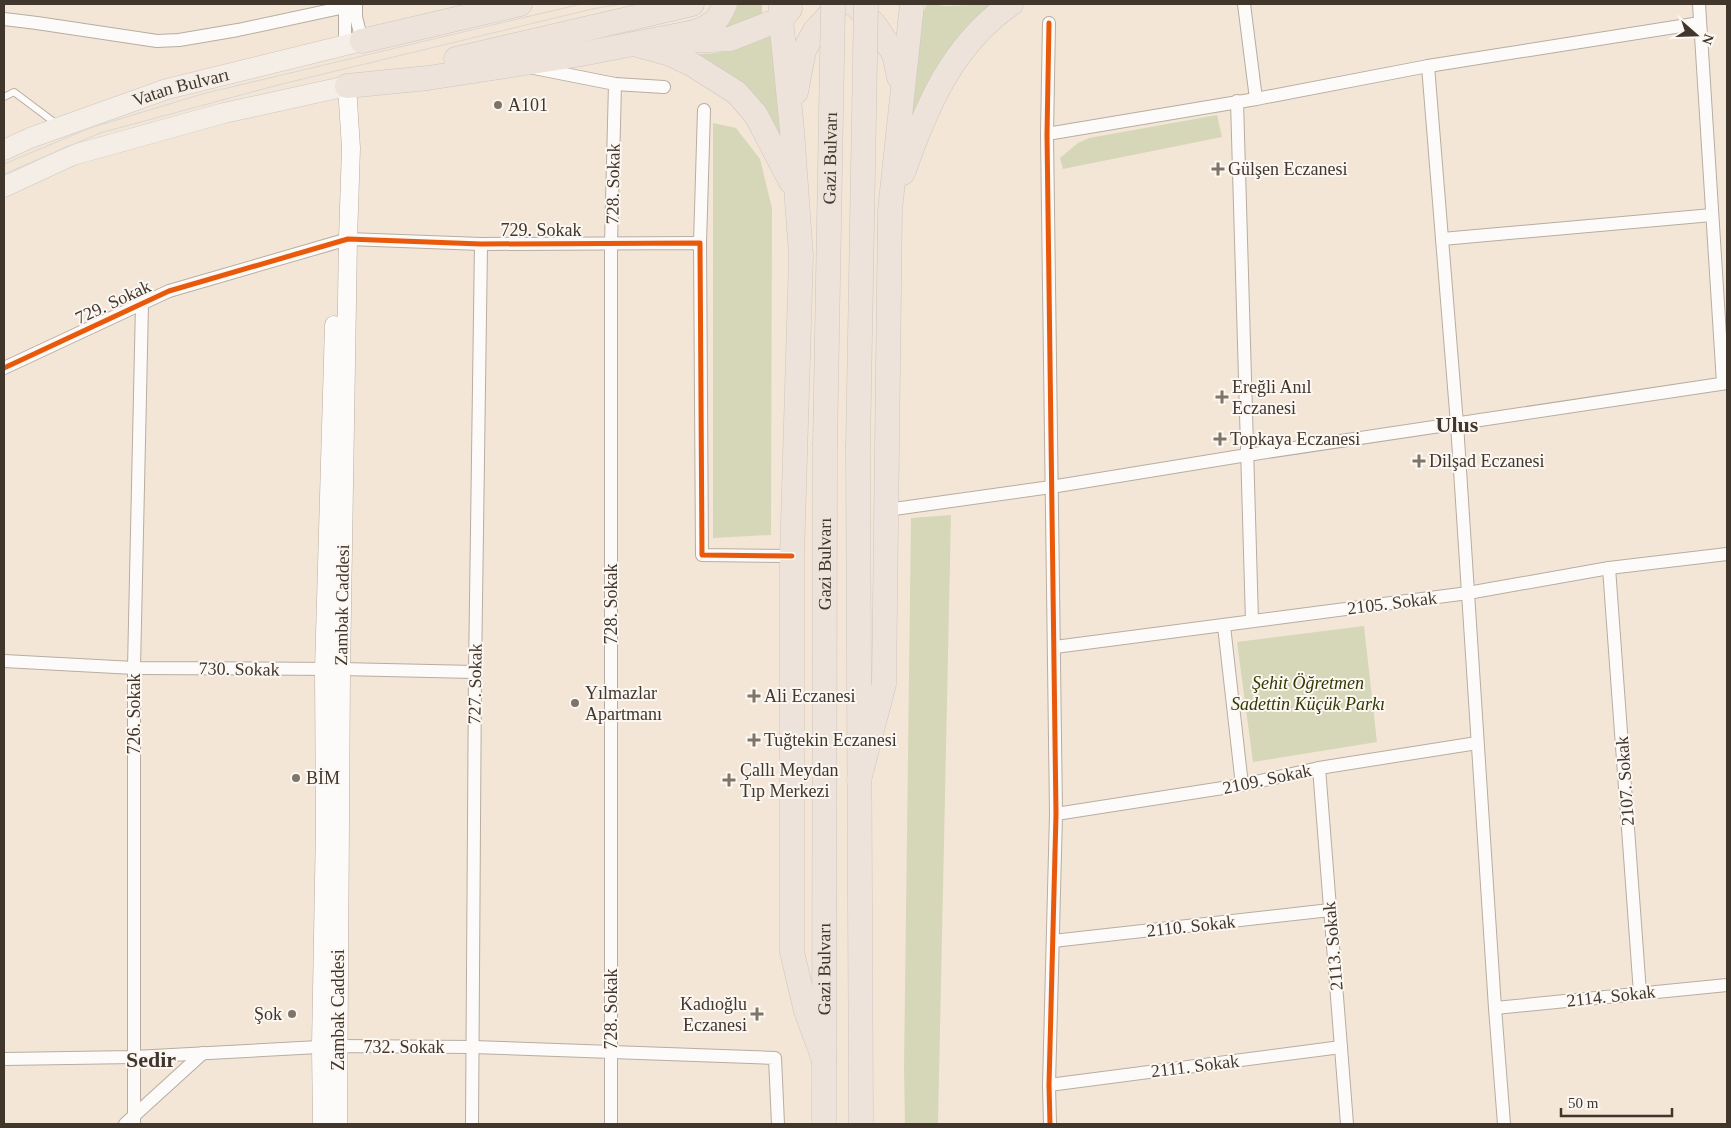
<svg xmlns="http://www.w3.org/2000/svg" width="1731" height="1128" font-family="Georgia,serif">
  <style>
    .green { fill: #d6d7b8 }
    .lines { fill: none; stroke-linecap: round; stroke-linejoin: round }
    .lane-casing { stroke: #b7ada2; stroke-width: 8 }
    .street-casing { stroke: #b7ada2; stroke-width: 14 }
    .secondary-casing { stroke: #b7ada2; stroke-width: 19 }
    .primary-casing { stroke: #cdc6bf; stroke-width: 21 }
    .highway-casing { stroke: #cdc6bf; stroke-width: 25 }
    .lane { stroke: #fdfbf9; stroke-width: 6 }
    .street { stroke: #fdfbf9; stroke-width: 12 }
    .secondary { stroke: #fdfbf9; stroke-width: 18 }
    .primary { stroke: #f4eee7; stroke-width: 20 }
    .highway { stroke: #ede3da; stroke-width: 24 }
    .tram { stroke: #dad7d3; stroke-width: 1 }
    .highway-bridge-casing { stroke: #cdc6bf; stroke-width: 25; stroke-linecap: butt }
    .highway-bridge { stroke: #ede3da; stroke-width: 24 }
    .cycleway-casing { stroke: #fcf7f2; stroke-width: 8 }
    .cycleway { stroke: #e8590c; stroke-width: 5 }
    .poi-dot { fill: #7f7468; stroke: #fcf7f2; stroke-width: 2 }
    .labels { text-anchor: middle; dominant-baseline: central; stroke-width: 4; stroke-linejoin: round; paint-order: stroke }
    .street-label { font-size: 18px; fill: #40362c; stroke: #fcf7f2 }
    .poi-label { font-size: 18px; fill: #40362c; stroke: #fcf7f2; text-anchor: start }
    .park-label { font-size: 18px; font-style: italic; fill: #303a00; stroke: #fcf7f2 }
    .district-label { font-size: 22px; font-weight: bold; fill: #40362c; stroke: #fcf7f2 }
  </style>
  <rect width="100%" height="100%" fill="#f3e6d7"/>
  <g class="green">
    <path d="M732,4h30v15l-47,13z"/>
    <path d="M927,4l19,2 52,-2 -86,112 9,-99z"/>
    <path d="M770,35l6,4 6,100 -94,-84c32,-2 54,-4 82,-20z"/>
    <path d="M1217,115l5,22 -159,32 -3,-11 18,-15 11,-5z"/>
    <path d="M713,123l23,5 24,31 12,49 -1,327 -58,3z"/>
    <path d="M951,515l-13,609h-33l-1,-55 7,-551z"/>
    <path d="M1364,626l13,116 -124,20 -16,-120z"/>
  </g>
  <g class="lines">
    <g class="lane-casing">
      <path id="lane" d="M4,97l10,-5 44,33"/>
    </g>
    <g class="street-casing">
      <g id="street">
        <path d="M345,4v40"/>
        <path d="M356,4v13l6,24"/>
        <path d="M1244,4l12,95"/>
        <path d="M1699,4l24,379"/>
        <path d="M4,19l33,4 120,18 22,-1 59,-10 107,-23"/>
        <path d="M1049,23l-2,111 9,680 -7,271 1,39"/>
        <path d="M1428,66l29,358 38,584 9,116"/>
        <path d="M534,68l81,16 49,3"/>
        <path d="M1237,101l15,520"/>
        <path d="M1047,134l209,-35 172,-33 272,-43"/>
        <path d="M1442,239l270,-24"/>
        <path d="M700,243l4,-133"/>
        <path d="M4,368l165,-77 179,-52 133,5 219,-1 2,312 90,1"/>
        <path d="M887,510l164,-23 196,-32 480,-72"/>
        <path d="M1609,568l31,425"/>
        <path d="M1224,626l18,159"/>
        <path d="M1055,647l413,-54 141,-25 118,-14"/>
        <path d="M4,661l130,7 207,1 134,3"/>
        <path d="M1319,768l28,356"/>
        <path d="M1056,814l186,-29 77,-17 158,-25"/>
        <path d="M1053,941l277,-31"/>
        <path d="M1495,1008l232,-23"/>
        <path d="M4,1059l130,-2 203,-11 136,1 302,11 3,66"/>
        <path d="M1049,1085l292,-38"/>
        <path d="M125,1124l78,-71"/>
        <path d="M134,1124v-456l8,-364"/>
        <path d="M472,1124l3,-452 6,-428"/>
        <path d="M611,1124v-881l4,-159"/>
      </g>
    </g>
    <g class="secondary-casing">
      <g id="secondary">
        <path d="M322,1124l-1,-77 4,-221 -1,-156 10,-345"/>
        <path d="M338,1124l3,-455 7,-430 3,-91 -4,-62"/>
      </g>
    </g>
    <g class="primary-casing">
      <g id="primary">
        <path id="s1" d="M4,150l26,-12 137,-49 195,-48"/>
        <path d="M4,187l69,-32 151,-42 123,-27"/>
      </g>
    </g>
    <g class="highway-casing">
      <g id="highway">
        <path d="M781,4v15l11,111 9,126 -9,300v396l14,59 18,49"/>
        <path d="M855,5l20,20 19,29 5,23"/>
        <path d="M362,41l158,-37"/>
        <path d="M687,41l43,-2 51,-20 9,-10"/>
        <path d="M637,45l33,9 23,11 44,28 19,22 35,67"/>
        <path d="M456,59l236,-55"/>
        <path d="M347,86l81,-8 148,-23 119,-23c17,-7 23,-10 30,-28"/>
        <path d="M796,92l8,-41 10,-19 25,-28"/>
        <path d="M903,173c23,-66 49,-128 108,-169"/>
        <path d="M858,447l3,677"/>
        <path d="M859,780l25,-96 6,-474 22,-206"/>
        <path id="s2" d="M824,1124l1,-678"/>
      </g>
    </g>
    <use href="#lane" class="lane"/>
    <use href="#street" class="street"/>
    <use href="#secondary" class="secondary"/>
    <use href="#primary" class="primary"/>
    <use href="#highway" class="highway"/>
    <g class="tram">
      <path d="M4,164l86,-36 112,-34 379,-90"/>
      <path d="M4,174l96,-41 178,-48 314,-76 30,-5"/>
    </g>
    <g class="highway-bridge-casing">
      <g id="highway-bridge">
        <path id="s3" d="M825,446l8,-442"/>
        <path d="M858,447l8,-443"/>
      </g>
    </g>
    <use href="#highway-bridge" class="highway-bridge"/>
    <g class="cycleway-casing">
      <g id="cycleway">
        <path d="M1049,23l-2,111 9,680 -7,271 1,39"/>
        <path d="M4,368l165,-77 179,-52 133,5 219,-1 2,312 90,1"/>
      </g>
    </g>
    <use href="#cycleway" class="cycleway"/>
  </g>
  <g class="poi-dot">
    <circle cx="498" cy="105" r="5"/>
    <path d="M1215.5 161.5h5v5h5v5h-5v5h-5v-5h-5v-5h5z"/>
    <path d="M1219.5 389.5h5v5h5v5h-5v5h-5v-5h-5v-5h5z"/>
    <path d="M1217.5 431.5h5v5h5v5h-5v5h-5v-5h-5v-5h5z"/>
    <path d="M1416.5 453.5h5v5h5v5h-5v5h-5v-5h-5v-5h5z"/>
    <path d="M751.5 688.5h5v5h5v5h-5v5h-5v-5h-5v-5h5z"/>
    <circle cx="575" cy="703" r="5"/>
    <path d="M751.5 732.5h5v5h5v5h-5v5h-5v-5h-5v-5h5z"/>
    <circle cx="296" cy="778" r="5"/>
    <path d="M726.5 772.5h5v5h5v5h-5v5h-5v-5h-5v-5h5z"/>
    <circle cx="292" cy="1014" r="5"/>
    <path d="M754.5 1006.5h5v5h5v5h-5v5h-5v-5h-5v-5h5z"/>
  </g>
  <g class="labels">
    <g class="street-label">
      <text stroke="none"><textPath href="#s1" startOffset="188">Vatan Bulvarı</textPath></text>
      <text stroke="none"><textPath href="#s3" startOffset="288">Gazi Bulvarı</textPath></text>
      <text transform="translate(613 184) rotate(-89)">728. Sokak</text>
      <text x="541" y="230">729. Sokak</text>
      <text transform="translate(113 302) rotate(-25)">729. Sokak</text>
      <text stroke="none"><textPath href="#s2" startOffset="560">Gazi Bulvarı</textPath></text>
      <text transform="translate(1392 603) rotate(-7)">2105. Sokak</text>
      <text transform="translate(611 604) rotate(-90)">728. Sokak</text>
      <text transform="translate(342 605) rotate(-89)">Zambak Caddesi</text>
      <text transform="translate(239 669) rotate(1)">730. Sokak</text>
      <text transform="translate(475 684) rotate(-89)">727. Sokak</text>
      <text transform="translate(134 714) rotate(-90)">726. Sokak</text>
      <text transform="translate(1267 779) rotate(-12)">2109. Sokak</text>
      <text transform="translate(1625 781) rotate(-94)">2107. Sokak</text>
      <text transform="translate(1191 926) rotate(-6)">2110. Sokak</text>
      <text transform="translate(1333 946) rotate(-95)">2113. Sokak</text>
      <text stroke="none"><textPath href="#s2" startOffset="155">Gazi Bulvarı</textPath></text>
      <text transform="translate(1611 996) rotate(-6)">2114. Sokak</text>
      <text transform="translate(611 1009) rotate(-90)">728. Sokak</text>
      <text transform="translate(338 1010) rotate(-90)">Zambak Caddesi</text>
      <text x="404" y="1047">732. Sokak</text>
      <text transform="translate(1195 1066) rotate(-7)">2111. Sokak</text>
    </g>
    <g class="poi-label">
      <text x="508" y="105">A101</text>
      <text x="1228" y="169">Gülşen Eczanesi</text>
      <text x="1232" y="387">Ereğli Anıl<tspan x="1232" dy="21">Eczanesi</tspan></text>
      <text x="1230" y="439">Topkaya Eczanesi</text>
      <text x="1429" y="461">Dilşad Eczanesi</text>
      <text x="585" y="693">Yılmazlar<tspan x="585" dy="21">Apartmanı</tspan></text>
      <text x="764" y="696">Ali Eczanesi</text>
      <text x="764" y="740">Tuğtekin Eczanesi</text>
      <text x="740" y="770">Çallı Meydan<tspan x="740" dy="21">Tıp Merkezi</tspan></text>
      <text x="306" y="778">BİM</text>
      <text x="747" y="1004" text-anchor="end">Kadıoğlu<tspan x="747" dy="21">Eczanesi</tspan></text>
      <text x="282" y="1014" text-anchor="end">Şok</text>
    </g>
    <g class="park-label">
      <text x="1308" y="683">Şehit Öğretmen<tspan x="1308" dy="21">Sadettin Küçük Parkı</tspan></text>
    </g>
    <g class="district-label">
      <text x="1457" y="424">Ulus</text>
      <text x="151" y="1059">Sedir</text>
    </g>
  </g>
  <rect width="1731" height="1128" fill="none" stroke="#40362c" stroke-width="10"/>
  <g transform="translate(1696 35) rotate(110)" stroke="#fcf7f2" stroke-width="4" paint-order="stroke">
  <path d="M0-4L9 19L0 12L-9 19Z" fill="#40362c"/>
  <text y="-8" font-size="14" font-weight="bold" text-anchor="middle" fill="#40362c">N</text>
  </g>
  <path d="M1561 1108v8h111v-8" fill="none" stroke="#40362c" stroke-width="2.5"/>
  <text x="1568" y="1108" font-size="15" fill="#40362c" stroke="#fcf7f2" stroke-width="4" paint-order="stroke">50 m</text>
</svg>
